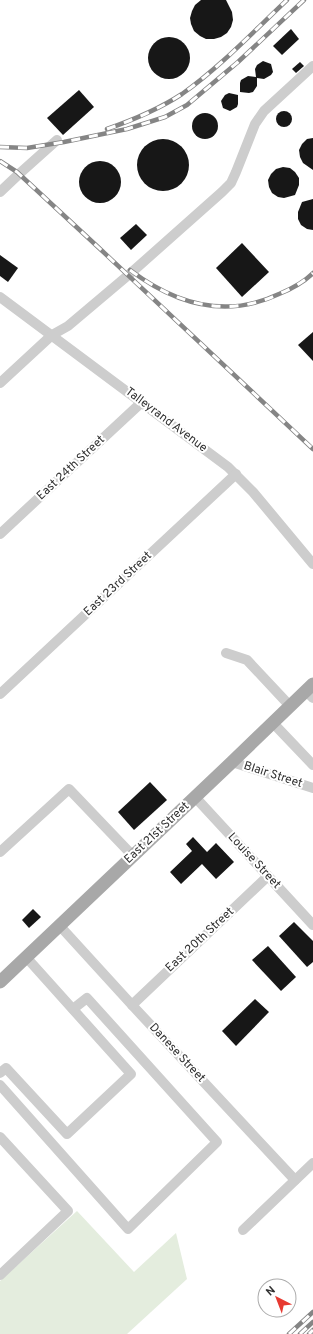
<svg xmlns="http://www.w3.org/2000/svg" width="313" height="1334" font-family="Overpass,sans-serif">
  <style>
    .green { fill: #e4edde }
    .building { fill: #171717 }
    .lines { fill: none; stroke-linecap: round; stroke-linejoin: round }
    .minor { stroke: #cdcdcd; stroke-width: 10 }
    .major { stroke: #a8a8a8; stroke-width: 13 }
    .rail-casing { stroke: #858585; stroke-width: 4.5 }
    .rail { stroke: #fff; stroke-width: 3; stroke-dasharray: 9; stroke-linecap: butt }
    .labels { text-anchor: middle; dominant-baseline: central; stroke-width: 4; stroke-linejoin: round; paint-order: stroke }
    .street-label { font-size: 12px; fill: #303030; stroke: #fff }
  </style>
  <rect width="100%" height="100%" fill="#fff"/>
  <path class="green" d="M77,1211l57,61 42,-39 11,46 -60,55h-127v-53z"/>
  <g class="building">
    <path d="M201,0h25l6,12 1,8 -2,7 -4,6 -6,4 -7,2h-8l-6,-3 -6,-5 -3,-7 -1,-6 2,-7 3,-6z"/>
    <path d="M291,29l8,10 -17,16 -9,-9z"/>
    <circle cx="169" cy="58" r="21"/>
    <path d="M263,61l8,3 2,8 -2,3 -7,4 -7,-1v8l-4,6 -4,1 -9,-1v-9l1,-3 7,-4 8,1 -1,-8 2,-4z"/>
    <path d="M300,62l4,4 -8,7 -4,-4z"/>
    <path d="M79,90l15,17 -31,28 -16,-17z"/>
    <path d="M229,93l9,2v9l-1,3 -7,4 -7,-3 -2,-7 4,-6z"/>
    <circle cx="284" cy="119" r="8"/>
    <circle cx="205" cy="126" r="13"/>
    <path d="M313,138v32l-10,-7 -3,-6 -1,-7 3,-6 5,-5z"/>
    <circle cx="163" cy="165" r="26"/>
    <circle cx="100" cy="182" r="21"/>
    <path d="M283,167l7,1 5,4 4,6v7l-4,10 -11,3 -6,-1 -6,-4 -3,-6 -1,-7 3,-6 5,-5z"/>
    <path d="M313,199v31l-6,-1 -6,-4 -3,-6v-7l4,-10z"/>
    <path d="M136,224l11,11 -16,15 -11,-12z"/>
    <path d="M242,243l27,29 -27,25 -26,-29z"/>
    <path d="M0,255l18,13 -10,14 -8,-6z"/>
    <path d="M313,332v29l-15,-16z"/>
    <path d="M150,782l17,18 -33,30 -16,-18z"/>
    <path d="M193,837l14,15 9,-9 18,19 -18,17 -14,-15 -21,20 -11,-12 22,-21 -6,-7z"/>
    <path d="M33,909l8,8 -12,11 -7,-8z"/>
    <path d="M294,922l19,19v21l-6,5 -28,-31z"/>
    <path d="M268,946l28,31 -15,14 -29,-31z"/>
    <path d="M255,999l14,13 -33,34 -14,-15z"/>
  </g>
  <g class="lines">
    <g class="minor">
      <path d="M0,192l19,-18 38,-34"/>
      <path d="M0,297l228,170 25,25 60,72"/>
      <path d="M0,383l52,-48 16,-9 64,-54 90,-80 9,-9 5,-11 19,-48 9,-13 49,-45"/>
      <path d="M0,534l142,-132"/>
      <path d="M226,653l21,7 43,46"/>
      <path d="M306,691l7,7"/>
      <path d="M0,694l236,-220"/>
      <path d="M273,723l40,42"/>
      <path d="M232,762l81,26"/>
      <path d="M195,797l118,128"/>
      <path d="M0,852l69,-63 64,67"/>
      <path d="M59,925l73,80 163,175"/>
      <path d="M132,1005l136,-129"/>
      <path d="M0,1073l6,-5 61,66 64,-60 -105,-117"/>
      <path d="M0,1085l128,144 89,-87 -130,-144 -14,11"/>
      <path d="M0,1137l68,74 -68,64"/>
      <path d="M243,1230l70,-67"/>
    </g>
    <path class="major" d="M0,982l232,-220 81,-78"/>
    <g class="rail-casing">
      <g id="rail">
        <path d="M107,129c26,-9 52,-20 75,-35 37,-26 72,-63 105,-94"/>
        <path d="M0,147l27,1 37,-6 63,-13 38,-12 22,-12 51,-43 66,-62"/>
        <path d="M0,161l17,11 81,75 215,202"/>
        <path d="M130,270c45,34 96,49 149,24 12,-5 25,-12 34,-21"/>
        <path d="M289,1334l24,-22"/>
        <path d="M300,1334l13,-12"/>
        <path d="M309,1334l4,-4"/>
      </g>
    </g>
    <use href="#rail" class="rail"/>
  </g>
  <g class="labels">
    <g class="street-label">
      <text transform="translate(166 420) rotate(37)">Talleyrand Avenue</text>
      <text transform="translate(71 468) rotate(-43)">East 24th Street</text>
      <text transform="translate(118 584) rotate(-43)">East 23rd Street</text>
      <text transform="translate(273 775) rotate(18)">Blair Street</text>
      <text transform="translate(157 833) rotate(-43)">East 21st Street</text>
      <text transform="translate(254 861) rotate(47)">Louise Street</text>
      <text transform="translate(200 940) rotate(-43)">East 20th Street</text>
      <text transform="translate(177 1053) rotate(47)">Danese Street</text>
    </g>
  </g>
  <g transform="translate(277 1298) rotate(318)"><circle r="19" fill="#ffffff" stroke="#acacac"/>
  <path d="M0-3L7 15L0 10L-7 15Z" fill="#e73a31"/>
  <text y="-6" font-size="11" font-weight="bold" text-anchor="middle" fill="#303030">N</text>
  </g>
</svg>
